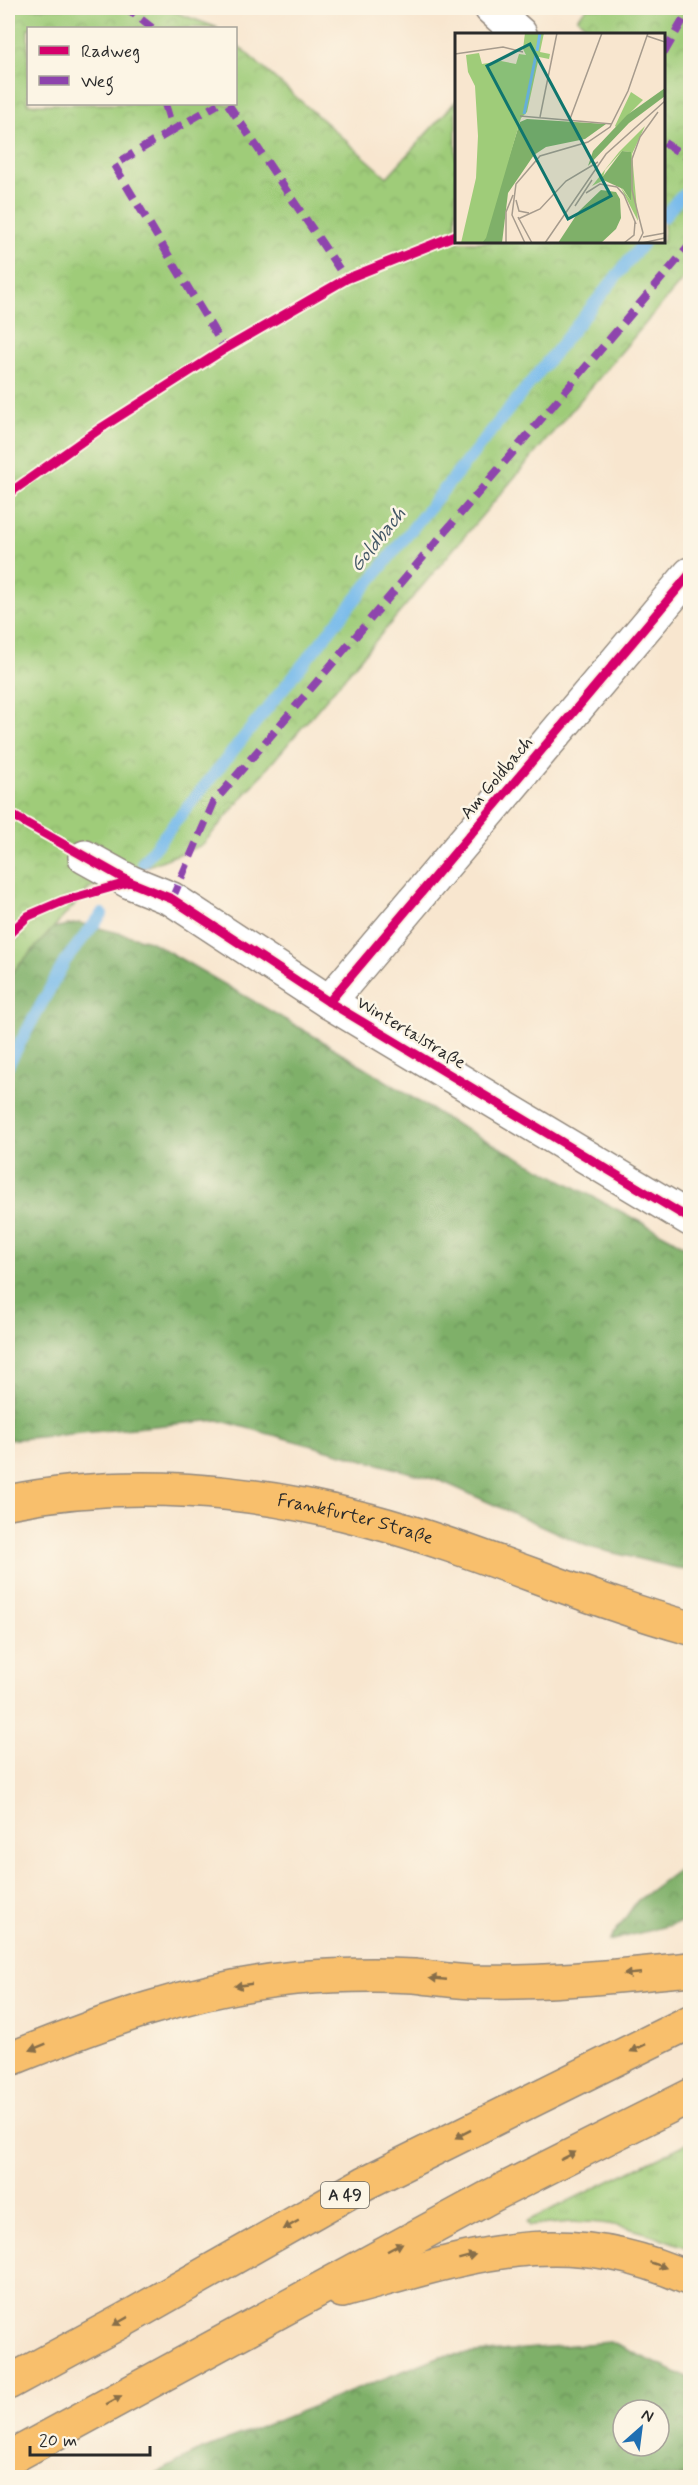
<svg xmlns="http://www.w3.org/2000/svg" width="698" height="2485" font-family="Mynerve,sans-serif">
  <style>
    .grass { fill: url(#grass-tufts); stroke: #657c52; stroke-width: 1.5 }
    .forest { fill: url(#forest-crowns); stroke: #556e4a; stroke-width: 1.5; fill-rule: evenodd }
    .park { fill: url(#park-crowns); stroke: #657c52; stroke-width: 1.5 }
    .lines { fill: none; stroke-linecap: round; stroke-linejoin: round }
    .stream { stroke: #75b9eb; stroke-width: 12 }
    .minor-casing { stroke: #92887d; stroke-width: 36 }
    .major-casing { stroke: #92887d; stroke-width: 36 }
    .highway-casing { stroke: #92887d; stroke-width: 36 }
    .minor { stroke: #fff; stroke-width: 33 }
    .major { stroke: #f8bf6c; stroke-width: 33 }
    .highway { stroke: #f8bf6c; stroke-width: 33 }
    .quiet { stroke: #8e44ad; stroke-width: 8; stroke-dasharray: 15 8; stroke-linecap: butt }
    .cycleway-casing { stroke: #fcf5e5; stroke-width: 13 }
    .cycleway { stroke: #d6006c; stroke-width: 9 }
    .oneway { fill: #876e48 }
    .labels { text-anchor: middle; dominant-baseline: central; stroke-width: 5; stroke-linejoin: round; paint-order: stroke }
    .shield { fill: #fcf5e5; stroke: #6a6863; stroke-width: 1.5 }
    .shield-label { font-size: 16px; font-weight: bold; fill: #2b2b2b }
    .street-label { font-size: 18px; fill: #2b2b2b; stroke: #fcf5e5 }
    .water-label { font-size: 20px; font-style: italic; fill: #415665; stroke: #fcf5e5 }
    .inset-river { fill: none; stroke: #75b9eb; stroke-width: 3 }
    .inset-road { fill: none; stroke: #a69b8d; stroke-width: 1.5 }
    .view { fill: #0f766e; fill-opacity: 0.15; stroke: #0f766e; stroke-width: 3 }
    .inset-edge { fill: none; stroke: #2b2b2b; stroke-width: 3 }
  </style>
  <defs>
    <pattern id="grass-tufts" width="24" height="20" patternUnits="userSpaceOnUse" patternTransform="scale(1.5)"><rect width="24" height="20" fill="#9fcc79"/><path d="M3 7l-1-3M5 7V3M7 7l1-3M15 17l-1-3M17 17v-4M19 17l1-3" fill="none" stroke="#89af69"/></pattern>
    <pattern id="forest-crowns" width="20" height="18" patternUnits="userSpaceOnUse" patternTransform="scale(1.5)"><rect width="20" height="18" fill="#7fb069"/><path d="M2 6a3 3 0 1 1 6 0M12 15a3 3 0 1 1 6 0" fill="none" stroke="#688f57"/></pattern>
    <pattern id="park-crowns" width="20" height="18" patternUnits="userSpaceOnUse" patternTransform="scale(1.5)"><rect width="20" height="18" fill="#9fcc79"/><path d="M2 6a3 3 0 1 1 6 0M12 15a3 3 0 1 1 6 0" fill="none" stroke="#89af69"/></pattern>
  </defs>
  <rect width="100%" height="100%" fill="#fcf5e5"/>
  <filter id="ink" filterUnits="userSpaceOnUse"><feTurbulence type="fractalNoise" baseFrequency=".0167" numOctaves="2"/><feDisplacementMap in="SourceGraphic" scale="12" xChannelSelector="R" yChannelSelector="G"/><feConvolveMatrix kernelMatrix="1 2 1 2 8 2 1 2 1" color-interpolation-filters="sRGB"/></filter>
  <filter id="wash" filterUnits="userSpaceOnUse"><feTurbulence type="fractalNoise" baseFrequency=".008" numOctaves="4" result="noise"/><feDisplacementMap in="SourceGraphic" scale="24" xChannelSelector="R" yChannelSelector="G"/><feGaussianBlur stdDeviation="1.35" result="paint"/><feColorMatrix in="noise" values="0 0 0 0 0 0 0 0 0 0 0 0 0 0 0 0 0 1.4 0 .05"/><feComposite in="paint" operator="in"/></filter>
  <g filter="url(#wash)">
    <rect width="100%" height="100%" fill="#f8e6cf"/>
    <path class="grass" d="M690,2142v107c-24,-9 -49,-19 -76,-24 -27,-6 -56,-2 -84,1l-3,-5z"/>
    <g class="forest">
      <path d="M79,923l71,18 174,101 124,78 223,118 19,12v321l-101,-24 -148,-66 -223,-61 -210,20v-463l45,-49z"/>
      <path d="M690,1861v59l-81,21 28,-40z"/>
      <path d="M610,2342l80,37v98h-540l45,-24 246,-97zM623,2410h36v36h-36z"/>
    </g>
    <path class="park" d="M8,8h156l54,20h-190v76h208v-60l151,133 69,-76v141h208v-208h-69l-18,-16 10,-10h103v263l-488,574 -113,44 -81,88z"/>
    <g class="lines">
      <g class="stream">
        <path d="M664,217l14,-18 12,-8"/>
        <path d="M143,862l501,-620"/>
        <path d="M8,1065l57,-104 37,-47"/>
      </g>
    </g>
  </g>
  <g filter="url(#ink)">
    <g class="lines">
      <g class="minor-casing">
        <g id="minor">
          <path d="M491,8l29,26"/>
          <path d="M85,857l45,25 42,17 157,103 361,217"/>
          <path d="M329,1002l361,-428"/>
        </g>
      </g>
      <g class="major-casing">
        <g id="major">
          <path id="s1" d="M8,1502c118,-24 244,-13 360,18 109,29 213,78 322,108"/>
        </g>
      </g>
      <g class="highway-casing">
        <g id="highway">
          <path d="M8,2060c94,-38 185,-72 287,-82 40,-3 79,-4 119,-2 19,2 39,5 58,6 73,2 146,-6 218,-13"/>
          <path d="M342,2291c127,-34 220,-71 348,-12"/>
          <path d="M8,2383l116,-63 241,-137 325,-161"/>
          <path d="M8,2459l485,-264 197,-99"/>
        </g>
      </g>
      <use href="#minor" class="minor"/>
      <use href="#major" class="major"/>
      <use href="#highway" class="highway"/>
      <g class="quiet">
        <path d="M122,8l7,2 23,18"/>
        <path d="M664,53l26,-45"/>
        <path d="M165,104l8,26 45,-26"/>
        <path d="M228,104l118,175"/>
        <path d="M173,130l-59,35 111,184"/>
        <path d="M664,143l26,16"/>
        <path d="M172,899l42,-97 476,-557"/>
      </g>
      <g class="cycleway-casing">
        <g id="cycleway">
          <path d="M8,494l93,-66 124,-79 121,-70 110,-44"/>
          <path d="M8,813l122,69 42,17 157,103 361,217"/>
          <path d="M8,935l20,-19 35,-15 67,-19"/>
          <path d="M329,1002l361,-428"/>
        </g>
      </g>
      <use href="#cycleway" class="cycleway"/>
    </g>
    <defs><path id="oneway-solid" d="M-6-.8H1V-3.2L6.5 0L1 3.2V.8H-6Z" transform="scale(1.5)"/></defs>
    <g class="oneway">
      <use href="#oneway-solid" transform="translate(632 1974) rotate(175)"/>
      <use href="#oneway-solid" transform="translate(438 1979) rotate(-175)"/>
      <use href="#oneway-solid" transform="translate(243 1985) rotate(172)"/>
      <use href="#oneway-solid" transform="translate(38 2047) rotate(158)"/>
      <use href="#oneway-solid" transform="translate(638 2048) rotate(154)"/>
      <use href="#oneway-solid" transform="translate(463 2134) rotate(153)"/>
      <use href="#oneway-solid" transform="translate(568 2156) rotate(-27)"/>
      <use href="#oneway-solid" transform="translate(291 2225) rotate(150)"/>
      <use href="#oneway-solid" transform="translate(395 2247) rotate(-28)"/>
      <use href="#oneway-solid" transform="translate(467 2257) rotate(-15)"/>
      <use href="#oneway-solid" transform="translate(658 2265) rotate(19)"/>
      <use href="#oneway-solid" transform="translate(121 2321) rotate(151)"/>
      <use href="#oneway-solid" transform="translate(114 2400) rotate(-29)"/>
    </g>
  </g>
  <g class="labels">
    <rect class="shield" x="321" y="2182" width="48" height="26" rx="4.5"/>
    <g class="shield-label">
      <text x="345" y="2195">A 49</text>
    </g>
    <g class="street-label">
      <text transform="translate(497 778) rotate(-50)">Am Goldbach</text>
      <text transform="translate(411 1033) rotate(31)">Wintertalstraße</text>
      <text stroke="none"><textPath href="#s1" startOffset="351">Frankfurter Straße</textPath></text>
    </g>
    <g class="water-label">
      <text transform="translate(378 540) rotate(-51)">Goldbach</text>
    </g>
  </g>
  <g transform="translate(455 33)">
    <rect width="210" height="210" fill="#f8e6cf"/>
    <path d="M176,59l12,8 -27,27 -1,-1zM190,93l-13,28 6,67 -18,-35 11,15 -1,-49 -8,-1 -17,19 -3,11 -10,5 27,-34z" fill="#9fcc79"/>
    <path d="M210,55v8l-36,27 -41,43 5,-15 34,-36zM72,86l79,5 -21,15 -39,8 -12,8 -26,38 -6,50h-20l38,-121zM167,118l9,1v49l-8,-12 -22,-10zM146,157l15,2 4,7 1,19 -5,11 -15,14h-43l21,-32z" fill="#7fb069"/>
    <path d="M70,0h19l-4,19 10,2 -1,5 -10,-2 -12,55 -6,6 -35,120 -4,5h-21l15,-65 2,-42 -3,-50 -7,-14 -2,-17 13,-2 3,11 19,-3 15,3 3,-10 7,1 -3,-6z" fill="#9fcc79"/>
    <path class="inset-river" d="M82,18l3,-18M69,81l12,-59"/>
    <path class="inset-road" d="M192,3l18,6M0,21l48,-7 20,5M65,83l92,8M85,84l17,-84M115,86l32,-86M131,160l14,-9 17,3 7,8 12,29M61,167l3,11 10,2M120,173l17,-26M63,184l14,26M63,186l22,-10 26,-28 32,-19M188,204l22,-4M51,210v-31l7,-17M70,210l-13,-28 4,-31 24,-28 48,-14 22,-15 18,-36 20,-58M90,210l61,-89 59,-53M169,210l10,-8 1,-13M183,210l5,-10 -11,-43v-31l8,-22 18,-25M187,210l23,-5"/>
    <path class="view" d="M75,11l81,152 -43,23 -81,-153z"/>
    <rect width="210" height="210" class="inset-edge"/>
  </g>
  <rect width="698" height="2485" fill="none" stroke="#fcf5e5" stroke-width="30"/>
  <rect x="27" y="27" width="210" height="78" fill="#fcf5e5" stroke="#a8a49b" stroke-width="1.5"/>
  <rect x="39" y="46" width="30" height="9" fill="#d6006c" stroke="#a8a49b" stroke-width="1.5"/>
  <text x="81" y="57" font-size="18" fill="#2b2b2b">Radweg</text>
  <rect x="39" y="76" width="30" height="9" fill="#8e44ad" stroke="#a8a49b" stroke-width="1.5"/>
  <text x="81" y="87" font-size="18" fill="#2b2b2b">Weg</text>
  <g transform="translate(641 2428) rotate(28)"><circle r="28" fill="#fcf5e5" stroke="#a8a49b" stroke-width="1.5"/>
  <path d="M0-4.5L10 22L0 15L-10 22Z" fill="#1f6fb2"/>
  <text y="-9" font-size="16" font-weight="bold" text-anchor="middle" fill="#2b2b2b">N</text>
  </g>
  <path d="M30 2446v9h120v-9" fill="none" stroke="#2b2b2b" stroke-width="3"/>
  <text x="39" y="2446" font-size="18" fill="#2b2b2b" stroke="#fcf5e5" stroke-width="4.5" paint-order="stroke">20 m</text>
</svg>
